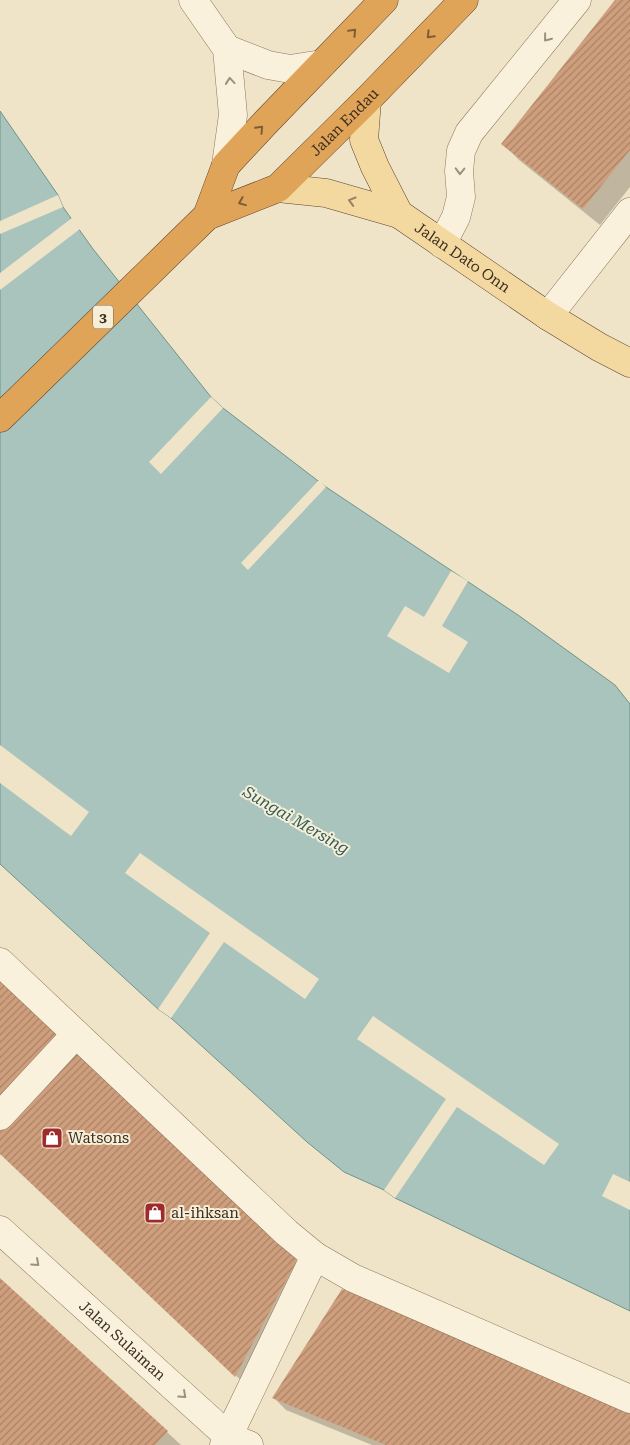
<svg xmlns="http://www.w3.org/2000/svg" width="630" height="1445" font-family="'Roboto Serif',serif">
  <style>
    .water { fill: #a9c4bc; stroke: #6f938a }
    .pier { fill: #f0e4c8 }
    .shadow { fill: #0003 }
    .building { fill: url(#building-hatch) }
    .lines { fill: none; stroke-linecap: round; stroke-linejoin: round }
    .minor-casing { stroke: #8d765c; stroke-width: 29 }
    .major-casing { stroke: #5b4430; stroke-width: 29 }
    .highway-casing { stroke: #5b4430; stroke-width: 29 }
    .minor { stroke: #faf1dc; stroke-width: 28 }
    .major { stroke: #f3d9a0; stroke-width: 28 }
    .highway { stroke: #e0a458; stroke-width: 28 }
    .oneway { stroke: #7e5d36 }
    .oneway2 { stroke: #9c907e }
    .oneway3 { stroke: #988460 }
    .labels { text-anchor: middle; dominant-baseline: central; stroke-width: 4; stroke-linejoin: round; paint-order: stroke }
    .shield { fill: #f7eed8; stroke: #756857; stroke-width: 1 }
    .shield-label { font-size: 14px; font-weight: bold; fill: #3d2e20 }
    .street-label { font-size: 15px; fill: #3d2e20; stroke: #f7eed8 }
    .poi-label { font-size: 15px; fill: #3d2e20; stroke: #f7eed8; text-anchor: start }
    .water-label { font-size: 16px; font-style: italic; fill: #2f5d5a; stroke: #f7eed8 }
  </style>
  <defs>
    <pattern id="building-hatch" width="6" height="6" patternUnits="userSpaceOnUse" patternTransform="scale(1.25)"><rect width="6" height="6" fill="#cf9f7d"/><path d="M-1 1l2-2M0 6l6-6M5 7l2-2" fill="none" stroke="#a98266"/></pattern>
  </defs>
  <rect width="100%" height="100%" fill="#f0e4c8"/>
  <path class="water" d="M0,111l58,84 5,12 30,42 118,148 12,11 103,79 192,128 97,70 15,19v607l-235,-113 -11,-8 -40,-18 -37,-30 -136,-124 -13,-9 -158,-145z"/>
  <g class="pier">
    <path d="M58,195l5,12 -63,27v-13z"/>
    <path d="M72,218l8,11 -80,61v-17z"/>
    <path d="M211,397l12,11 -62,66 -12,-12z"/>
    <path d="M319,480l7,7 -78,83 -7,-7z"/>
    <path d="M451,571l17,10 -26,45 26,16 -19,31 -62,-37 18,-30 19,11z"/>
    <path d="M0,745l89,67 -18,24 -71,-53z"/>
    <path d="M140,853l179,126 -14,20 -81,-57 -53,76 -13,-9 52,-76 -85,-60z"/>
    <path d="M373,1016l186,128 -15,21 -87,-58 -62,91 -11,-8 62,-91 -89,-60z"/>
    <path d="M613,1174l17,8v28l-28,-14z"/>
  </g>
  <g class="shadow">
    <path d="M616,0h14v187l-30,38 -81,-65 -16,-16z"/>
    <path d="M0,977l73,75 235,221 -60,114 -248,-234z"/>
    <path d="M0,1279l167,153 14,13h-181z"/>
    <path d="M274,1398l356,47h-258l-86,-35z"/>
  </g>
  <g class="building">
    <path d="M615,0h15v150l-47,59 -82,-65z"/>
    <path d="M0,975l66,60 -66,72z"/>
    <path d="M75,1052l222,208 -62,117 -235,-223v-22z"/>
    <path d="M0,1278l168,153 -13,14h-155z"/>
    <path d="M342,1289l288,118v38h-244l-114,-47z"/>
  </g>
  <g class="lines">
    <g class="minor-casing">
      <g id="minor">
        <path d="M193,0l34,49 6,66 -7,50"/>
        <path d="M227,49l41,16 22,4 32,-5"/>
        <path d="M442,244l14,-27 5,-20 -2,-26 2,-20 8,-18 108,-133"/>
        <path d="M548,316l82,-104"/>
        <path d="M0,962l287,271 28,23 38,22 277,121"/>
        <path d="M0,1116l76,-82"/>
        <path id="s1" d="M0,1230l229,207 20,8"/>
        <path d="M224,1445l91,-189"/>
      </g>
    </g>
    <g class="major-casing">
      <g id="major">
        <path id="s2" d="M367,100l-3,40 11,27 24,47 149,102 51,31 31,16"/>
        <path d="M278,188l48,5 73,21"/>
      </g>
    </g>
    <g class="highway-casing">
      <g id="highway">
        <path d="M207,216l19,-51 41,-44 117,-121"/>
        <path id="s3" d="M0,418l207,-202 71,-28 89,-88 97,-100"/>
      </g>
    </g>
    <use href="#minor" class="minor"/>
    <use href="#major" class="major"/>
    <use href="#highway" class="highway"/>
  </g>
  <defs><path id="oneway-chevron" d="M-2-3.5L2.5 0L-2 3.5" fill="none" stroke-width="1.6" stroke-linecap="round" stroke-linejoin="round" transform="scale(1.25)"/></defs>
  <g class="oneway">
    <use href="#oneway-chevron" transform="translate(353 32) rotate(-46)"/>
    <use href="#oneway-chevron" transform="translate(430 35) rotate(134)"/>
    <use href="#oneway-chevron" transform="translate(260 129) rotate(-47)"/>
    <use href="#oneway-chevron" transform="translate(242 202) rotate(158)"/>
  </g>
  <g class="oneway2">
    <use href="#oneway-chevron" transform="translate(547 38) rotate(129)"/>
    <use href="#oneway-chevron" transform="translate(230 81) rotate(-95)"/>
    <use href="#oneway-chevron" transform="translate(460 171) rotate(91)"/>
    <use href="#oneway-chevron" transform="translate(36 1263) rotate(42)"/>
    <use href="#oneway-chevron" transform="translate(183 1395) rotate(42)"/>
  </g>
  <use class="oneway3" href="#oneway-chevron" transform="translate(352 201) rotate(-164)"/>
  <defs>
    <g id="shop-square" transform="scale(1.125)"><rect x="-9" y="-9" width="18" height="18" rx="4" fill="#9e2a2b" stroke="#f7eed8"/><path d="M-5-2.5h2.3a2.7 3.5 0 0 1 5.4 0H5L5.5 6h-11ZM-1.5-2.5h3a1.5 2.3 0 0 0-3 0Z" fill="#fff"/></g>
  </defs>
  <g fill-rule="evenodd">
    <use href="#shop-square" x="52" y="1138"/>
    <use href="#shop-square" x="155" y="1213"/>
  </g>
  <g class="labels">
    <rect class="shield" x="93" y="305.5" width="20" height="23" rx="4"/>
    <g class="shield-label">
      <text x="103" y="317">3</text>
    </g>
    <g class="street-label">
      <text stroke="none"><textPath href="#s3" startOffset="459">Jalan Endau</textPath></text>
      <text stroke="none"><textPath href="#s2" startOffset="199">Jalan Dato Onn</textPath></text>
      <text stroke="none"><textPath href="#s1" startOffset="165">Jalan Sulaiman</textPath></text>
    </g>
    <g class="poi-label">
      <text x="68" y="1138">Watsons</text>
      <text x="171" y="1213">al-ihksan</text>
    </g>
    <g class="water-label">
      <text transform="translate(296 820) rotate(30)">Sungai Mersing</text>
    </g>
  </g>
</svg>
